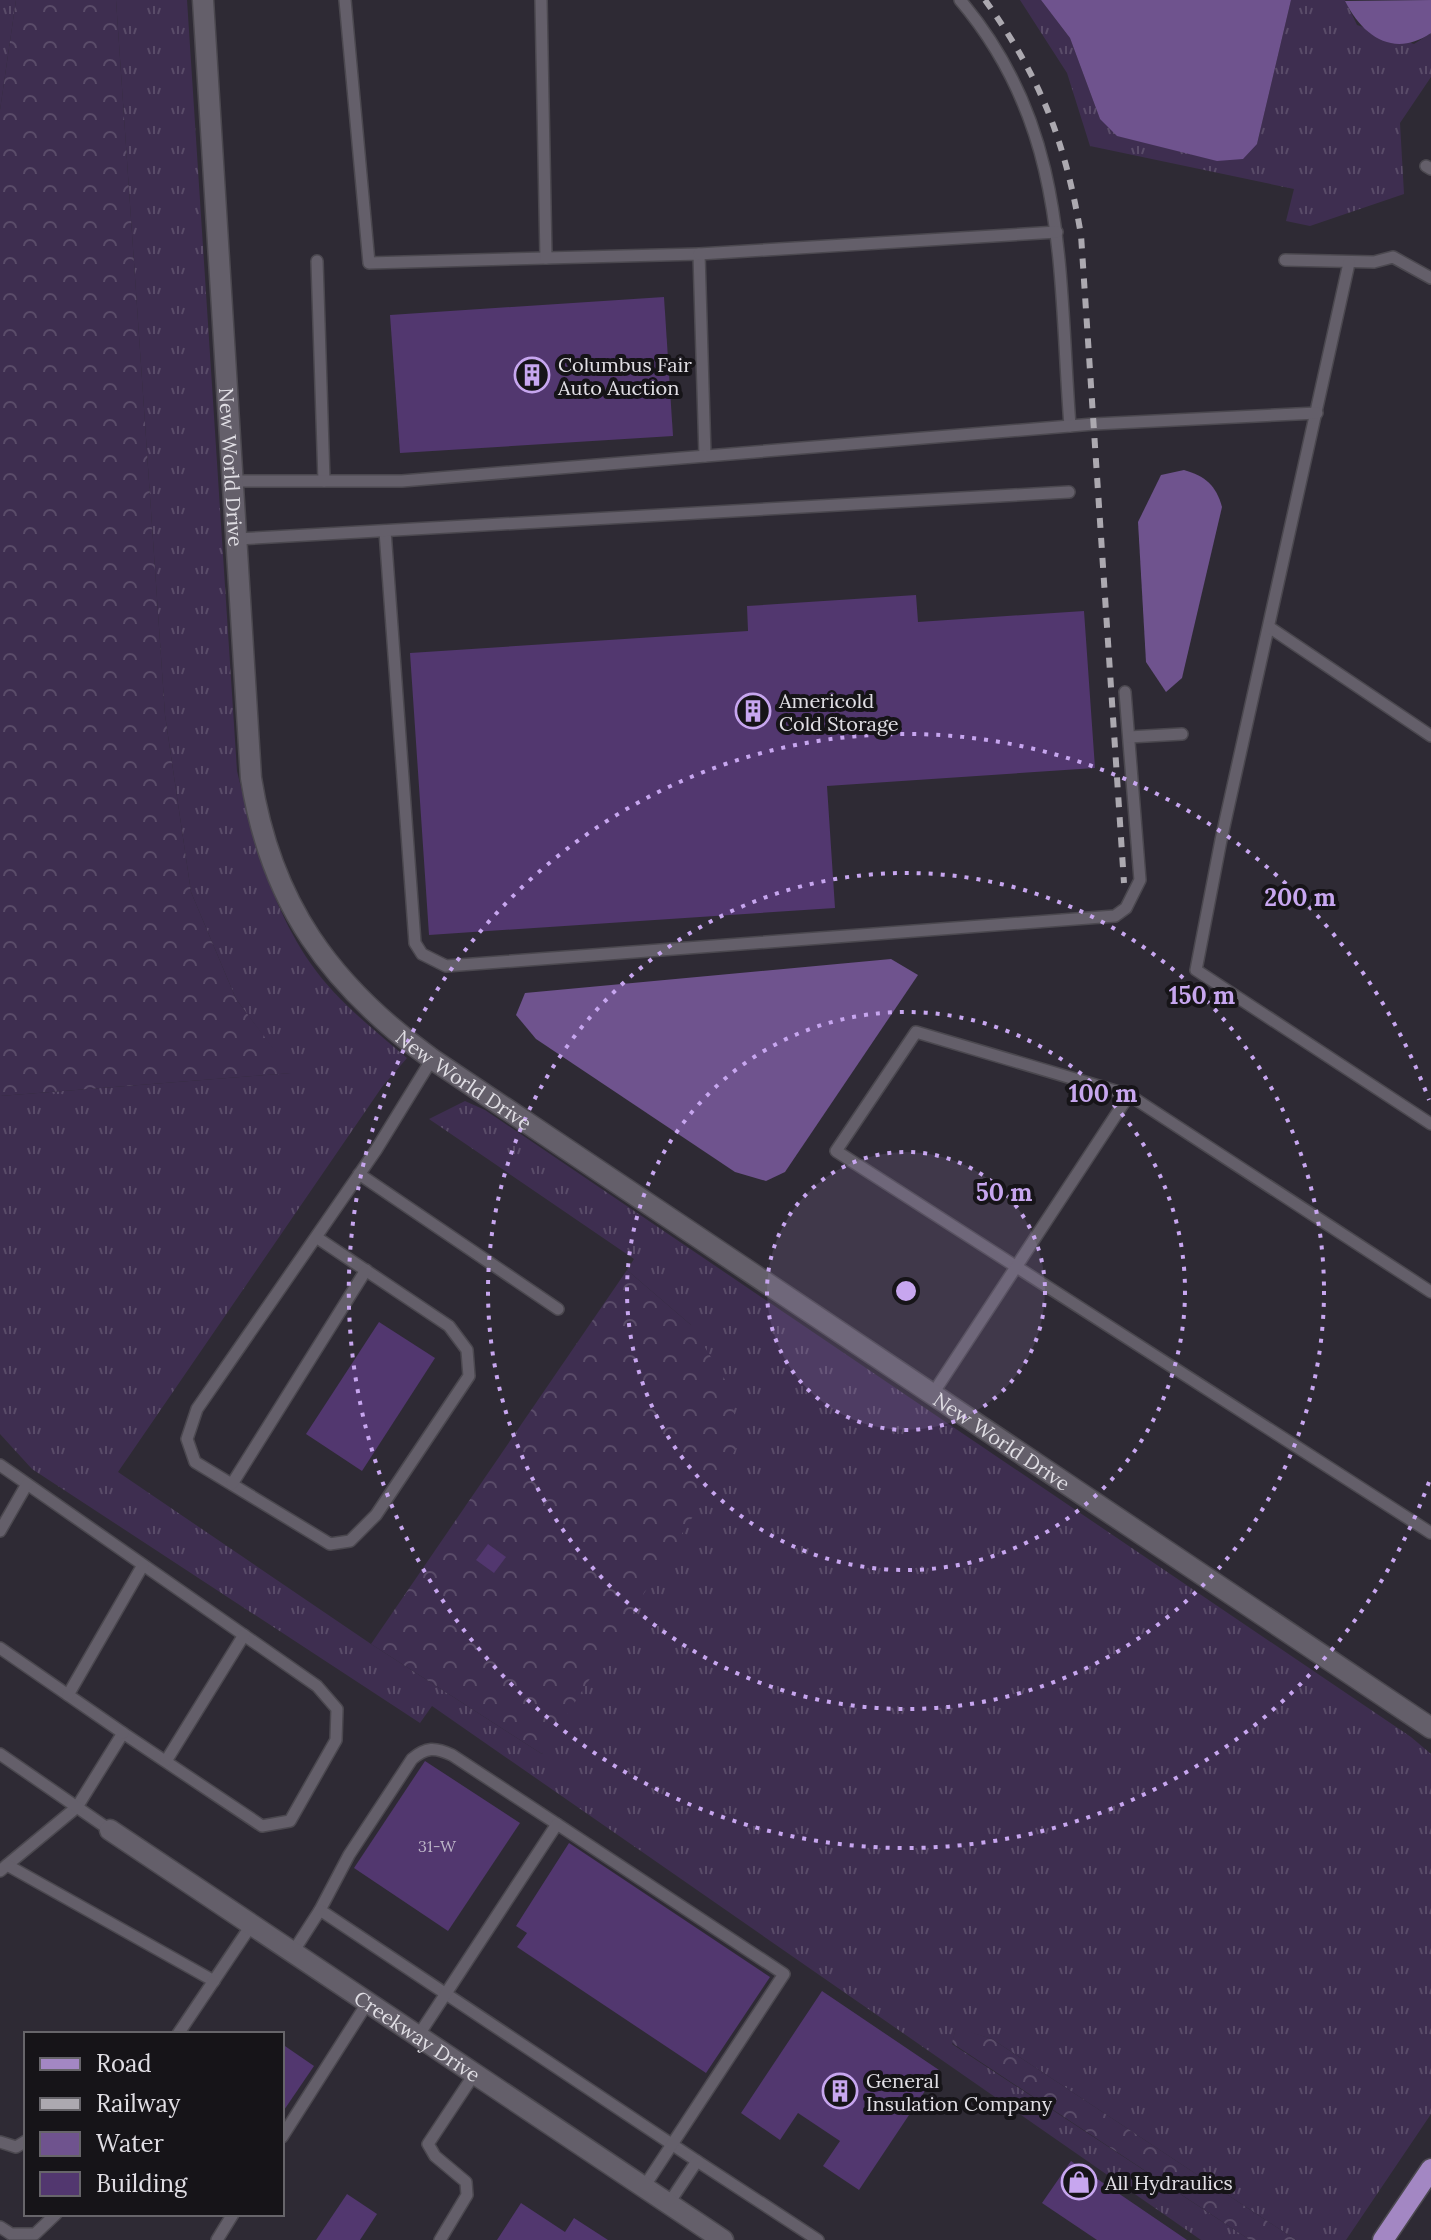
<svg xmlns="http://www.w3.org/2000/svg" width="1431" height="2240" font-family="Lora,serif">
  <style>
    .grass { fill: url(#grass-tufts) }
    .forest { fill: url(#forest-crowns) }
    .water { fill: #6f538e }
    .building { fill: #52376f }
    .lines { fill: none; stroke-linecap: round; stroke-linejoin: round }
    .lane-casing { stroke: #4b484f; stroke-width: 14 }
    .street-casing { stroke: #4b484f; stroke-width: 23 }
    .secondary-casing { stroke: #4b484f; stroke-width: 23 }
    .primary-casing { stroke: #4b484f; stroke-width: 23 }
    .lane { stroke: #645f6a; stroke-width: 11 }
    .street { stroke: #645f6a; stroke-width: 20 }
    .secondary { stroke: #645f6a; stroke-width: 20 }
    .primary { stroke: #a387c3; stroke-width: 20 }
    .rail { stroke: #aca9b0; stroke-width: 6; stroke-dasharray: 10 10; stroke-linecap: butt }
    .ring { fill: none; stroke: #c7a6ef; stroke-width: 4; stroke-dasharray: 4 8 }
    .labels { text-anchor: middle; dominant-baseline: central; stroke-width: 8; stroke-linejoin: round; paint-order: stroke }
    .number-label { font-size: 16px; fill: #bcb4c7 }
    .poi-label { font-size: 20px; fill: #e0dee4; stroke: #161418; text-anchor: start }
    .street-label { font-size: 20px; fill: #e0dee4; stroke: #161418 }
    .centre { fill: #c7a6ef; stroke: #161418; stroke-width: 4 }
    .ring-label { font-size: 24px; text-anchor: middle; font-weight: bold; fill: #c7a6ef; stroke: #161418; stroke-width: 8; stroke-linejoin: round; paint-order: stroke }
  </style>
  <defs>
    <pattern id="grass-tufts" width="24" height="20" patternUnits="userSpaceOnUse" patternTransform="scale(2)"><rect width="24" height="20" fill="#3e2e50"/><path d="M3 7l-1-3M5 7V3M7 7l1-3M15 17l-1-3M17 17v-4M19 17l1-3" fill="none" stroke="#5a4c69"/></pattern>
    <pattern id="forest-crowns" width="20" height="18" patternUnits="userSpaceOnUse" patternTransform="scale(2)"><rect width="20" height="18" fill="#3e2e50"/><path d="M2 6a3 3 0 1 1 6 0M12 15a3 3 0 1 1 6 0" fill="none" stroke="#5a4c69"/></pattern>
  </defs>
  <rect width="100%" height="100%" fill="#2e2a34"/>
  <g class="grass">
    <path d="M0,0h16l-16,110z"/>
    <path d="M116,0h71l50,771c16,66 34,136 74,193 25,36 62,65 96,94l-25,29 -264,385 253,172 171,110 149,-429 -64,-55 7,-11 -205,-140 36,-18 20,9 926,627 20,17v360l-85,126h-50l-304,-201 -36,-11 -4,16 298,196h-49l-769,-534 -12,17 -388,-254 -32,-35v-338l291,-23 -55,-74 -45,-107 -26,-177z"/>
    <path d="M1020,0h21l29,38 30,81 157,25 34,-144h54l12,25 57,19 17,-11v44l-31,46 4,71 -94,32 -24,-5 8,-32 -204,-43 -23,-73z"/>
  </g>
  <g class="forest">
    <path d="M16,0h100l49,715 26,177 45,107 56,74 -292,23v-986z"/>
    <path d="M627,1270l64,55 41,66 5,56 -195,307 -171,-110z"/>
    <path d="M956,2027l36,12 304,201h-46l-298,-197z"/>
  </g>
  <g class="water">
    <path d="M1041,0h250l-34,144 -14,15 -26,2 -100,-25 -17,-17 -30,-81z"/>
    <path d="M1431,0v33c-37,25 -68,4 -86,-32z"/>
    <path d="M1184,470c21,6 32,15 38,37l-40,171 -16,14 -20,-30 -8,-140 23,-47z"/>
    <path d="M891,959l27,16 -133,197 -19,9 -31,-9 -199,-133 -20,-24 9,-22z"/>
  </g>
  <g class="building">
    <path d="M664,297l9,139 -273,17 -10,-138z"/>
    <path d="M916,595l2,27 166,-11 11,157 -268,18 8,122 -406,27 -19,-282 338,-22 -1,-25z"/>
    <path d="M379,1322l56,36 -73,113 -56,-37z"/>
    <path d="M488,1544l18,13 -12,16 -18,-13z"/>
    <path d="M425,1761l95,62 -72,108 -94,-63z"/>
    <path d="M569,1843l201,134 -64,96 -189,-126 10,-14 -11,-7z"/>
    <path d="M822,1991l117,79 -80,120 -36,-24 17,-25 -42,-28 -18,27 -39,-27z"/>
    <path d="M282,2044l32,22 -32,47z"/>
    <path d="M1071,2161l116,79h-90l-55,-37z"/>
    <path d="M347,2194l30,20 -17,26h-44z"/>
    <path d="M521,2203l44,29 9,-14 34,22h-111z"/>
  </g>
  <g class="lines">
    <g class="lane-casing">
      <g id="lane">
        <path d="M345,0l24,263 177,-5"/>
        <path d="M541,0l5,258 153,-4 6,202"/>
        <path d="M960,0c109,128 98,270 110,426"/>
        <path d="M1426,166l5,3"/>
        <path d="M699,254l358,-22"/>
        <path d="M1285,260l89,2 19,-5 38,21"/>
        <path d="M317,261l7,220"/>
        <path d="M1349,263l-128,577 -25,130 235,154"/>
        <path d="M233,481h169l692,-57 223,-11"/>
        <path d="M385,531l30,412 7,11 24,12 669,-50 11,-8 14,-28 -15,-188"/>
        <path d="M237,539l832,-47"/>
        <path d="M1269,627l162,109"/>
        <path d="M1129,737l53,-3"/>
        <path d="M359,1174l199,135"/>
        <path d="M316,1237l133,89 18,24 2,26 -93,139 -26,26 -20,3 -135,-82 -8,-23 10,-30 179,-259 56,-91"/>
        <path d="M1431,1292l-302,-197 -213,-63 -80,119 595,382"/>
        <path d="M932,1395l197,-300"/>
        <path d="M0,1465l317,221 20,23 -1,31 -46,81 -28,5 -139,-93 -46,74 -70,58"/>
        <path d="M232,1484l134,-214"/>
        <path d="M0,1531l27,-47"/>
        <path d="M0,1648l123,85"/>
        <path d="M68,1695l75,-130"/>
        <path d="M0,1754l110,76"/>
        <path d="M166,1761l78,-126"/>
        <path d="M0,1871l7,-6 207,116"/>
        <path d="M320,1910l29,-55 63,-96c14,-12 23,-12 40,-4l105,69"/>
        <path d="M293,1952l27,-42 377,251"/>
        <path d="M178,2034l74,-110"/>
        <path d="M418,2036l139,-212 227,150 -140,213"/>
        <path d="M282,2137l86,-135"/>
        <path d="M0,2142l16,5 10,-6"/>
        <path d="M669,2203l28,-42 121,79"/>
        <path d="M0,2227l11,7h24l21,-20"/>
        <path d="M217,2240l16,-26"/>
        <path d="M440,2240l27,-45 -1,-13 -31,-26 -7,-12 47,-71"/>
      </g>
    </g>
    <g class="street-casing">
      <g id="street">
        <path id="s1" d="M110,1830l613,410"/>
      </g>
    </g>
    <g class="secondary-casing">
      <g id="secondary">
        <path id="s2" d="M203,0l48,778c20,126 79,207 181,281l999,669"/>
      </g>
    </g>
    <g class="primary-casing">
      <path id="primary" d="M1383,2240l48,-71"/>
    </g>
    <use href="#lane" class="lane"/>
    <use href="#street" class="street"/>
    <use href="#secondary" class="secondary"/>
    <use href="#primary" class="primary"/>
    <path class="rail" d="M985,0c56,78 80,141 96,235l43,648"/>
  </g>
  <circle cx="906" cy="1291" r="139" fill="#c7a6ef" fill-opacity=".12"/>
  <g class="ring">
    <circle cx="906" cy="1291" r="139"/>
    <circle cx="906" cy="1291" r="279"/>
    <circle cx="906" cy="1291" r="418"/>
    <path d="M1429 1482A557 557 0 1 1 1429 1100"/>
  </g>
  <defs>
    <g id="building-ring" transform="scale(1.8)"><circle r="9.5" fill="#161418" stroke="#c7a6ef" stroke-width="1.5"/><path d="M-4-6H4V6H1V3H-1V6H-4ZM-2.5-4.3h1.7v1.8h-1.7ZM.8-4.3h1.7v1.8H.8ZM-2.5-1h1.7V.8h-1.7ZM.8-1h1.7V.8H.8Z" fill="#c7a6ef"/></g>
    <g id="shop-ring" transform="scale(1.8)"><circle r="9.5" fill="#161418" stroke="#c7a6ef" stroke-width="1.5"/><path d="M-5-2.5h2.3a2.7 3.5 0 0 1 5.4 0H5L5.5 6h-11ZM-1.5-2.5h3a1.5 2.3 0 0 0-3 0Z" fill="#c7a6ef"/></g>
  </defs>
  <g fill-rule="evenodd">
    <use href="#building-ring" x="532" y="375"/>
    <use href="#building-ring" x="753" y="711"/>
    <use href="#building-ring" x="840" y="2091"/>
    <use href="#shop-ring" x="1079" y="2182"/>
  </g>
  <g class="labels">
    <g class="number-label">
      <text x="437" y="1846">31-W</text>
    </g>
    <g class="poi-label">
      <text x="558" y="364">Columbus Fair<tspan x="558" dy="23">Auto Auction</tspan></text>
      <text x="779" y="700">Americold<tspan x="779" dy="23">Cold Storage</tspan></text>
      <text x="866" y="2080">General<tspan x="866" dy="23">Insulation Company</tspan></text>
      <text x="1105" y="2182">All Hydraulics</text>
    </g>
    <g class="street-label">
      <text stroke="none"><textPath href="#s2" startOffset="468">New World Drive</textPath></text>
      <text stroke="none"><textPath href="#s2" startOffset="1162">New World Drive</textPath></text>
      <text stroke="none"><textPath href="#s2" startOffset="1810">New World Drive</textPath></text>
      <text stroke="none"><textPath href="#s1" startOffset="370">Creekway Drive</textPath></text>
    </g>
  </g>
  <circle cx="906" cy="1291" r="12" class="centre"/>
  <g class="ring-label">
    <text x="1300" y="906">200 m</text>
    <text x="1202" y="1004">150 m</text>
    <text x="1103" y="1102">100 m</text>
    <text x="1004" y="1201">50 m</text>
  </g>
  <rect x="24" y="2032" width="260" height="184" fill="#161418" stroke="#67656a" stroke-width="2"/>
  <rect x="40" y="2058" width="40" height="12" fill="#a387c3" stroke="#67656a" stroke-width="2"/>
  <text x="96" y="2072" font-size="24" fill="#e0dee4">Road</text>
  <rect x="40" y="2098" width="40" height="12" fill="#aca9b0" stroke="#67656a" stroke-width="2"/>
  <text x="96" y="2112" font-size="24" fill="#e0dee4">Railway</text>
  <rect x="40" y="2132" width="40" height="24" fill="#6f538e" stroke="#67656a" stroke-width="2"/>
  <text x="96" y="2152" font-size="24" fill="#e0dee4">Water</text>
  <rect x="40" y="2172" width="40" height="24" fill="#52376f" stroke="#67656a" stroke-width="2"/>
  <text x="96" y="2192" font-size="24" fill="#e0dee4">Building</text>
</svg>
